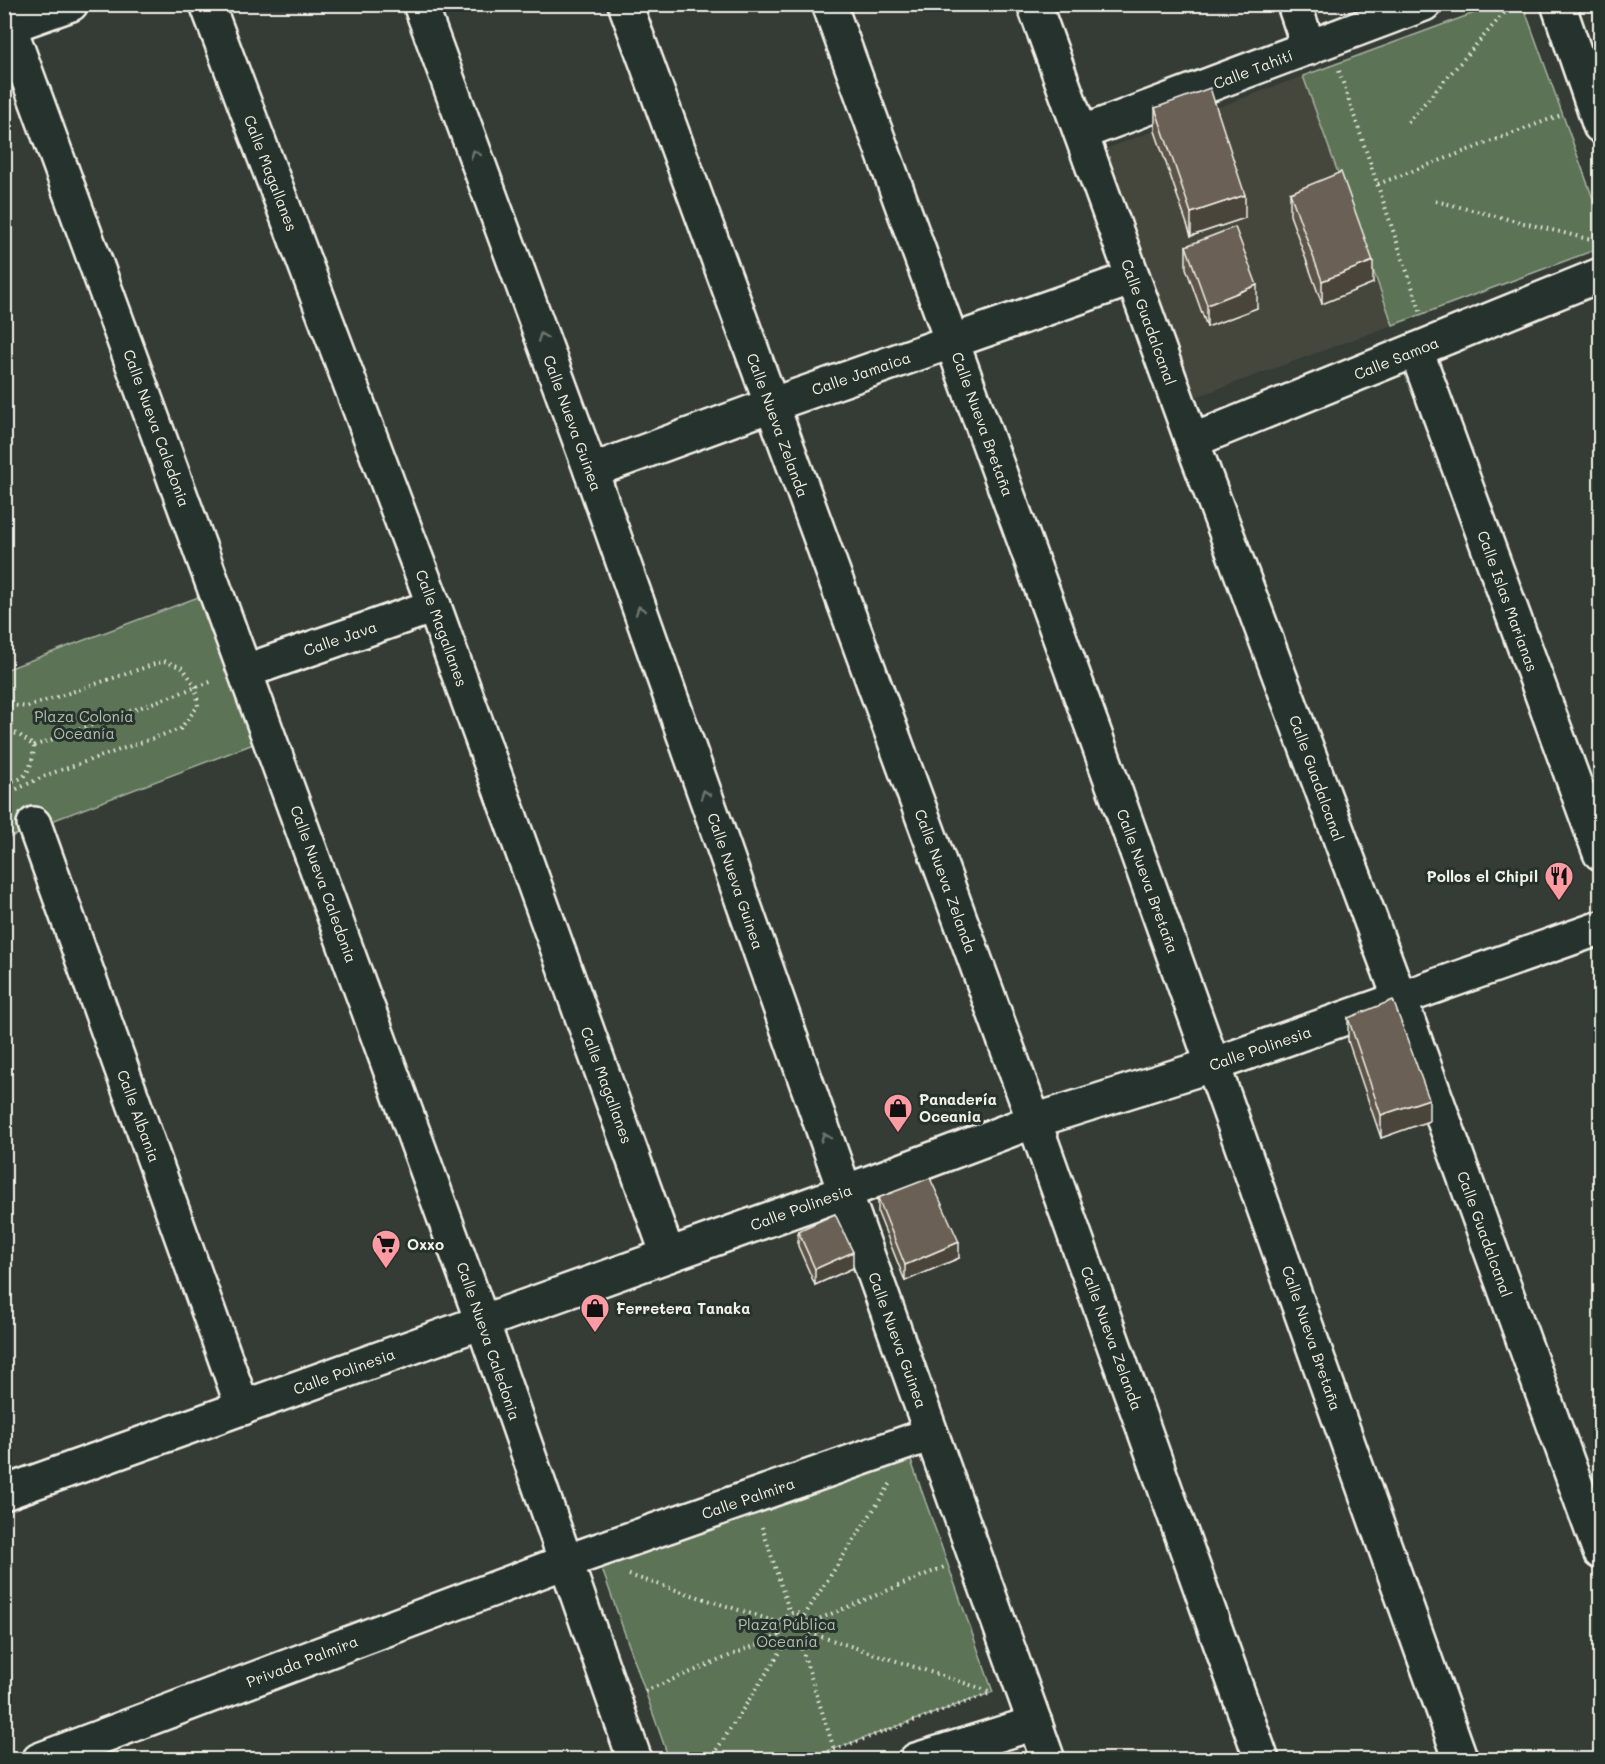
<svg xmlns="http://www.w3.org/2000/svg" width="1605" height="1764" font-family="Mali,sans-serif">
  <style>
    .built { fill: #44473e }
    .green { fill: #5c7357; stroke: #a8b2a0; stroke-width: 1.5 }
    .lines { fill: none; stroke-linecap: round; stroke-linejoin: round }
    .minor-casing { stroke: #f4f1e8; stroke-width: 38 }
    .path { stroke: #f4f1e8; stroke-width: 4; stroke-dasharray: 1.5 4.5; stroke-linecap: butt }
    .minor { stroke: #26332d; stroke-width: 33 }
    .wall { fill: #5b5348; stroke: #f4f1e8; stroke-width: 1.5 }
    .shaded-wall { fill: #4a443b; stroke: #f4f1e8; stroke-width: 1.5 }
    .building { fill: #6a6154; stroke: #f4f1e8; stroke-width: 1.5 }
    .oneway { stroke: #6e766e }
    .labels { text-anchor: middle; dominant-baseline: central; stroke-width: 6; stroke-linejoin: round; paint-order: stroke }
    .street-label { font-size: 15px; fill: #f4f1e8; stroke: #26332d }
    .park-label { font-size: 15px; fill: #b7bfae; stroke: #26332d }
    .poi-label { font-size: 15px; font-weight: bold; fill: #f4f1e8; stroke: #26332d; text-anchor: start }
  </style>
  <rect width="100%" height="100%" fill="#343c35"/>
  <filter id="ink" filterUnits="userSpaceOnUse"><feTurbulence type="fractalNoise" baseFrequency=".0167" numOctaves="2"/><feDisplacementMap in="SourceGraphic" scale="12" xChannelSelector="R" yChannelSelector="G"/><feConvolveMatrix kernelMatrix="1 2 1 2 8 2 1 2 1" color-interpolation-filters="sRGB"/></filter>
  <g filter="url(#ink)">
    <path class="built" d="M1303,76l90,249 -197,72 -91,-248z"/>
    <g class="green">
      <path d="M1496,5h27l77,213v30l-207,77 -90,-249z"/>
      <path d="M201,596l55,147 -251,96v-169z"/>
      <path d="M909,1455l84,237 -187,67h-137l-68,-193z"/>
    </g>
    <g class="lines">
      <g class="minor-casing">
        <g id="minor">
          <path d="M207,4l227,602 234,649"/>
          <path d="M420,4l171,467 254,721 203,568"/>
          <path d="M625,4l409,1117 228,639"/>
          <path d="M829,4c215,584 424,1169 632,1756"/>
          <path d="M1034,4l158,437 208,558 200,553"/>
          <path d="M1294,4l15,44"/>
          <path d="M1558,4l42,122"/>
          <path d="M4,12l478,1309 153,439"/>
          <path d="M4,28l67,-24"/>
          <path d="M1081,133l343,-129"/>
          <path d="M1416,350l184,503"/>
          <path d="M1192,441l408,-166"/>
          <path d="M591,471l180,-66 362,-127"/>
          <path d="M246,671l188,-65"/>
          <path d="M34,824l209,584"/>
          <path d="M4,1493l841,-301 189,-71 181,-57 385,-136"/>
          <path d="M39,1760l526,-198 366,-128"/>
          <path d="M916,1760l119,-37"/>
        </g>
      </g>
      <g class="path">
        <path d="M1339,71l82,242"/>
        <path d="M1408,122l104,-118"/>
        <path d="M1378,184l183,-69"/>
        <path d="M1436,201l160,40"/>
        <path d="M4,704l23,3 137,-46 19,7 13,19 2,19 -18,23 -133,46 -43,20"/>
        <path d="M4,735l4,-3 10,2 16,12c-1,18 -7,40 -30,33"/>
        <path d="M34,746l179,-65"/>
        <path d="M762,1527l28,86"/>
        <path d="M629,1575l151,48"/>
        <circle cx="794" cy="1629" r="16"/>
        <path d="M804,1616l87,-133"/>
        <path d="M809,1623l135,-56"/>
        <path d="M810,1633l179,58"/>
        <path d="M800,1643l34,106"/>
        <path d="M645,1691l135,-56"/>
        <path d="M710,1760l76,-117"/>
        <path d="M806,1760l185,-67"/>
      </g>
      <use href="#minor" class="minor"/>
    </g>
    <g class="wall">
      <path d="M1155,108l90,110 -54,18 -36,-105z"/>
      <path d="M1290,193l83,90 -51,21 -32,-89z"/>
      <path d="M1186,246l71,62 -50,19 -21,-59z"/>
      <path d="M1348,1018l81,103 -48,17 -33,-97z"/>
      <path d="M878,1198l81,60 -54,23 -27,-68z"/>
      <path d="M798,1231l55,37 -38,17 -17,-39z"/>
    </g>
    <g class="shaded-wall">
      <path d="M1245,195v23l-54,18v-23z"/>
      <path d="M1373,261v22l-51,21v-23z"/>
      <path d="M1257,285v23l-50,19v-22z"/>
      <path d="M1429,1099v22l-48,17v-23z"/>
      <path d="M959,1242v16l-54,23v-16z"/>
      <path d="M853,1252v16l-38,17v-16z"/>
    </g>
    <g class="building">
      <path d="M1210,88l35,107 -54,18 -36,-105z"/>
      <path d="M1341,172l32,89 -51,20 -32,-88z"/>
      <path d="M1235,227l22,58 -50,20 -21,-59z"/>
      <path d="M1393,1000l36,99 -48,16 -33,-97z"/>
      <path d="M930,1178l29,64 -54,23 -27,-67z"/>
      <path d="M835,1214l18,38 -38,17 -17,-38z"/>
    </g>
    <defs><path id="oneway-chevron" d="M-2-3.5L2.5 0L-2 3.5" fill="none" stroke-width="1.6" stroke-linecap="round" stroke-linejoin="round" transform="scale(1.5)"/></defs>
    <g class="oneway">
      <use href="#oneway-chevron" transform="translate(475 154) rotate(-110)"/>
      <use href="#oneway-chevron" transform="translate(542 337) rotate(-110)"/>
      <use href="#oneway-chevron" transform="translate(640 610) rotate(-109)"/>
      <use href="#oneway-chevron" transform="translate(705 794) rotate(-109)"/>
      <use href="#oneway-chevron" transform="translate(825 1137) rotate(-109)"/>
    </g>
  </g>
  <defs>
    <g id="restaurant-pin" transform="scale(1.5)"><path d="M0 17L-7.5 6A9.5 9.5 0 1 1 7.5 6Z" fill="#ff9aa2" stroke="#26332d"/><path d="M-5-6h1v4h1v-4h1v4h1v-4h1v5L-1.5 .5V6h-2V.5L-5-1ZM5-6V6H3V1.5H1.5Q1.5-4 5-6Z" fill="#111"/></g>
    <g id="shop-pin" transform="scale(1.5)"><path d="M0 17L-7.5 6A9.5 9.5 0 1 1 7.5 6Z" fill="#ff9aa2" stroke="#26332d"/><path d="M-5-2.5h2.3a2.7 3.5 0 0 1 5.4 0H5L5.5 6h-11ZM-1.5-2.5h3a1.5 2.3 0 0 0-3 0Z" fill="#111"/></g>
    <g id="supermarket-pin" transform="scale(1.5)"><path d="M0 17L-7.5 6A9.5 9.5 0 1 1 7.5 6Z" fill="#ff9aa2" stroke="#26332d"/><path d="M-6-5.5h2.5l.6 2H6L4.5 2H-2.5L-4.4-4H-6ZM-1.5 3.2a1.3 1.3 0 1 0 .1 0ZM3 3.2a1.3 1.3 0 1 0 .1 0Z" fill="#111"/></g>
  </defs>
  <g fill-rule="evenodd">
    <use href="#restaurant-pin" x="1559" y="876"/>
    <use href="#shop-pin" x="898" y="1108"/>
    <use href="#supermarket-pin" x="386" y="1244"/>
    <use href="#shop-pin" x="595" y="1308"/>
  </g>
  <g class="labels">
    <g class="street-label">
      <text transform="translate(1253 69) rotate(-21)">Calle Tahití</text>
      <text transform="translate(271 173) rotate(69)">Calle Magallanes</text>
      <text transform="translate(1149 322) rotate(70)">Calle Guadalcanal</text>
      <text transform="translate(1396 358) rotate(-22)">Calle Samoa</text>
      <text transform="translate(861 373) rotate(-19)">Calle Jamaica</text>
      <text transform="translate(573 423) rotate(70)">Calle Nueva Guinea</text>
      <text transform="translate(983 424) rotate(70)">Calle Nueva Bretaña</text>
      <text transform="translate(778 425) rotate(70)">Calle Nueva Zelanda</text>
      <text transform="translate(157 428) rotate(70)">Calle Nueva Caledonia</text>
      <text transform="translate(1508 601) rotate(70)">Calle Islas Marianas</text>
      <text transform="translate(442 628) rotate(70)">Calle Magallanes</text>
      <text transform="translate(340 638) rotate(-19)">Calle Java</text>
      <text transform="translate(1317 778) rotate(70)">Calle Guadalcanal</text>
      <text transform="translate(736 881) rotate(71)">Calle Nueva Guinea</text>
      <text transform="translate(946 881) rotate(70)">Calle Nueva Zelanda</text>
      <text transform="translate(1148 881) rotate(70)">Calle Nueva Bretaña</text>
      <text transform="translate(324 884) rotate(70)">Calle Nueva Caledonia</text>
      <text transform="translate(1260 1048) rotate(-19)">Calle Polinesia</text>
      <text transform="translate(607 1085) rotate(70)">Calle Magallanes</text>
      <text transform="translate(139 1116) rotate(70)">Calle Albania</text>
      <text transform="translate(801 1207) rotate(-20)">Calle Polinesia</text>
      <text transform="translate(1485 1234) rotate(70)">Calle Guadalcanal</text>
      <text transform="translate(1112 1338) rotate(70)">Calle Nueva Zelanda</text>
      <text transform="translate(1312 1338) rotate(71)">Calle Nueva Bretaña</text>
      <text transform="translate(898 1340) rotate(70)">Calle Nueva Guinea</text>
      <text transform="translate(489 1341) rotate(71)">Calle Nueva Caledonia</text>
      <text transform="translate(344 1371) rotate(-20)">Calle Polinesia</text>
      <text transform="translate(748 1498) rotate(-19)">Calle Palmira</text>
      <text transform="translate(302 1661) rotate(-21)">Privada Palmira</text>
    </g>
    <g class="park-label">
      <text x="84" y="716">Plaza Colonia<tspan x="84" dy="17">Oceanía</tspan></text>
      <text x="787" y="1624">Plaza Pública<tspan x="787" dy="17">Oceanía</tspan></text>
    </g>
    <g class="poi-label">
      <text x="1538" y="876" text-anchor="end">Pollos el Chipil</text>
      <text x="919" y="1099">Panadería<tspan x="919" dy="17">Oceania</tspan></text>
      <text x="407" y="1244">Oxxo</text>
      <text x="616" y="1308">Ferretera Tanaka</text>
    </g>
  </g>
  <rect width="1605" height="1764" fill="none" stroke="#26332d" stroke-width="24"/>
  <rect x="12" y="12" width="1581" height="1740" fill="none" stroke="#f4f1e8" stroke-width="2" filter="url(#ink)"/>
</svg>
